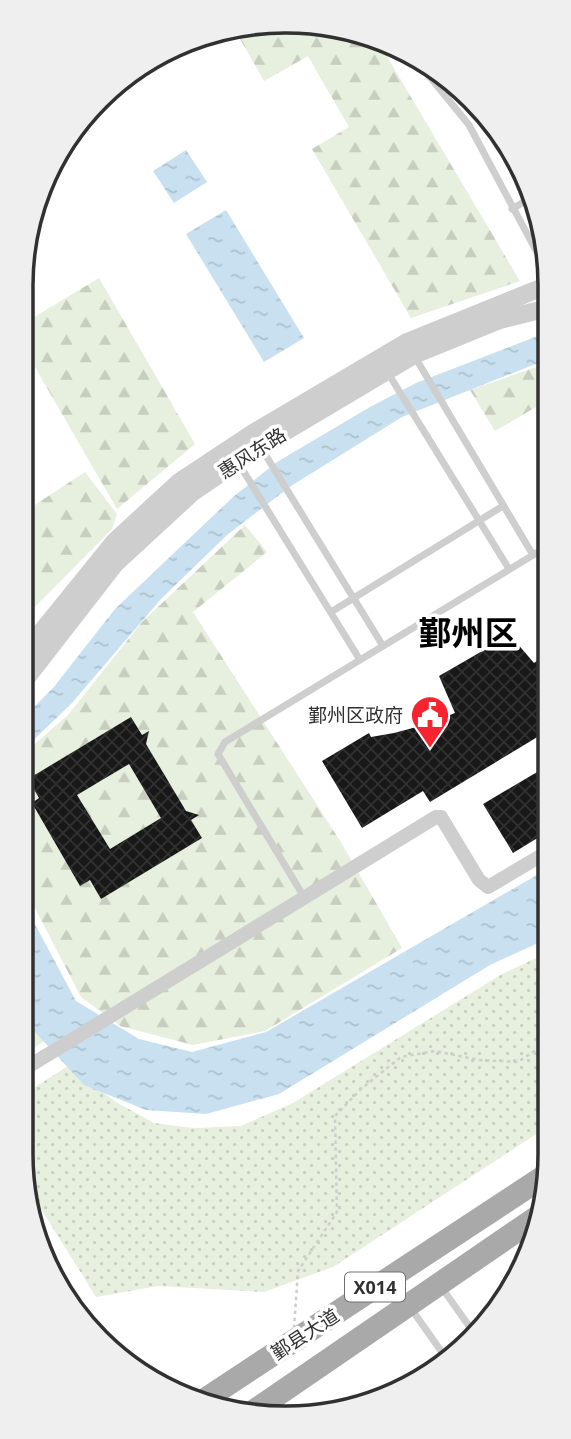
<svg xmlns="http://www.w3.org/2000/svg" width="571" height="1439" font-family="'Noto Sans','Noto Sans SC',sans-serif">
  <style>
    .forest { fill: url(#forest-firs) }
    .park { fill: url(#park-dots) }
    .water { fill: url(#water-ripples) }
    .building { fill: url(#building-cross-hatch); fill-rule: evenodd }
    .lines { fill: none; stroke-linecap: round; stroke-linejoin: round }
    .service { stroke: #cecece; stroke-width: 7 }
    .minor { stroke: #cecece; stroke-width: 14 }
    .tertiary { stroke: #cecece; stroke-width: 18 }
    .primary { stroke: #a9a9a9; stroke-width: 23 }
    .path-bridge { stroke: #cecece; stroke-width: 2.5; stroke-dasharray: 3.5 3.5; stroke-linecap: butt }
    .labels { text-anchor: middle; dominant-baseline: central; stroke-width: 7; stroke-linejoin: round; paint-order: stroke }
    .shield { fill: #fff; stroke: #6f6f6f; stroke-width: 2 }
    .shield-label { font-size: 18px; font-weight: bold; fill: #313131 }
    .street-label { font-size: 19px; fill: #313131; stroke: #fff }
    .poi-label { font-size: 19px; fill: #313131; stroke: #fff; text-anchor: end }
    .town-label { font-size: 33px; font-weight: bold; fill: #000; stroke: #fff }
    .rim { fill: none; stroke: #313131; stroke-width: 3.5 }
  </style>
  <defs>
    <pattern id="forest-firs" width="22" height="20" patternUnits="userSpaceOnUse" patternTransform="scale(1.75)"><rect width="22" height="20" fill="#e7efde"/><path d="M5 1l3.5 6h-7zM16 11l3.5 6h-7z" fill="#c7cdbf"/></pattern>
    <pattern id="park-dots" width="8" height="8" patternUnits="userSpaceOnUse" patternTransform="scale(1.75)"><rect width="8" height="8" fill="#e7efde"/><path d="M2 2h.1M6 6h.1" fill="none" stroke="#c7cdbf" stroke-width="1.8" stroke-linecap="round"/></pattern>
    <pattern id="water-ripples" width="26" height="14" patternUnits="userSpaceOnUse" patternTransform="scale(1.75)"><rect width="26" height="14" fill="#c8e0f0"/><path d="M2 4q2-2 4 0t4 0M15 11q2-2 4 0t4 0" fill="none" stroke="#acc1ce"/></pattern>
    <pattern id="building-cross-hatch" width="8" height="8" patternUnits="userSpaceOnUse" patternTransform="scale(1.75)"><rect width="8" height="8" fill="#181818"/><path d="M0 0l8 8M0 8l8-8" fill="none" stroke="#313131"/></pattern>
  </defs>
  <rect width="100%" height="100%" fill="#fff"/>
  <g class="forest">
    <path d="M268,22l102,13 6,3 144,243 -109,37 -99,-169 37,-22 -41,-71 -44,25 -29,-51z"/>
    <path d="M99,278l96,166 -78,65 -96,-166v-18z"/>
    <path d="M548,363v37l-53,31 -25,-41z"/>
    <path d="M85,472l32,42 -5,15 -91,92v-107z"/>
    <path d="M245,525l22,27 -74,60 149,232 60,104 -137,83 -72,14 -73,-19 -39,-29 -60,-116v-125l47,-41 74,-93z"/>
  </g>
  <g class="park">
    <path d="M549,952l1,173 -217,142 -69,25 -106,-6 -62,11 -70,-112 -5,-32v-57l47,-30 48,36 38,21 40,5 47,-2 52,-23 209,-129z"/>
    <path d="M21,996l28,42 -28,18z"/>
  </g>
  <g class="water">
    <path d="M186,150l21,32 -33,21 -21,-32z"/>
    <path d="M226,210l78,128 -40,24 -78,-128z"/>
    <path d="M548,332v27l-146,58 -111,69 -64,49 -66,64 -90,105 -50,48v-32l32,-32 62,-79 118,-112 44,-35 93,-55 46,-24z"/>
    <path d="M549,868v70l-59,27 -211,129 -73,20 -60,-4 -62,-25 -49,-53 -14,-23v-111l55,103 63,38 53,13 74,-20z"/>
  </g>
  <g class="building">
    <path d="M510,635l24,28 15,-11v78l-119,72 -7,-11 -61,37 -40,-67 47,-28 2,4 23,-4 30,-8 31,-12 -16,-37z"/>
    <path d="M131,717l11,18 7,-4 -3,13 40,67 13,4 -8,5 11,18 -101,61 -11,-19 -10,6 -48,-83 7,-5 -11,-19zM129,764l32,54 -51,31 -33,-54z"/>
    <path d="M549,765v66l-36,22 -30,-49z"/>
  </g>
  <g class="lines">
    <g class="service">
      <path d="M412,55l57,70 79,148"/>
      <path d="M512,209l20,-12"/>
      <path d="M415,357l118,198"/>
      <path d="M388,373l121,196"/>
      <path d="M260,446l123,200"/>
      <path d="M239,464l121,196 188,-114"/>
      <path d="M331,612l172,-106"/>
      <path d="M304,897l-86,-143 7,-12 135,-82"/>
      <path d="M442,1288l32,45"/>
      <path d="M410,1307l36,51"/>
    </g>
    <path class="minor" d="M21,1071l415,-254h5l38,63 9,7 61,-36"/>
    <g class="tertiary">
      <path d="M21,657l94,-116 64,-59 74,-49 154,-91 141,-57"/>
      <path d="M21,685l94,-121 78,-72 68,-46 153,-91 86,-35 48,-12"/>
    </g>
    <g class="primary">
      <path d="M204,1400l342,-225"/>
      <path d="M248,1415l292,-200"/>
    </g>
    <path class="path-bridge" d="M293,1342l5,-71 39,-59 -2,-96 26,-27 40,-32 34,-6 44,9 39,2 32,-21"/>
  </g>
  <defs>
    <g id="civic-pin" transform="scale(2.0125)"><path d="M0 17L-7.5 6A9.5 9.5 0 1 1 7.5 6Z" fill="#f72430" stroke="#fff"/><path d="M-.6-6.5H3V-4.5H.6V-3L4-1V1h2V6H-6V1h2V-1L-.6-3ZM-1.2 2.5V6h2.4V2.5Z" fill="#fff"/></g>
  </defs>
  <g fill-rule="evenodd">
    <use href="#civic-pin" x="430" y="715"/>
  </g>
  <g class="labels">
    <rect class="shield" x="345" y="1272.5" width="60" height="29" rx="5"/>
    <g class="shield-label">
      <text x="375" y="1287">X014</text>
    </g>
    <g class="street-label">
      <text transform="translate(252 453) rotate(-33)">惠风东路</text>
      <text transform="translate(305 1334) rotate(-33)">鄞县大道</text>
    </g>
    <g class="poi-label">
      <text x="403" y="715">鄞州区政府</text>
    </g>
    <g class="town-label">
      <text x="468" y="632">鄞州区</text>
    </g>
  </g>
  <path d="M0 0H571V1439H0ZM285 33H286A252 252 0 0 1 538 285V1154A252 252 0 0 1 286 1406H285A252 252 0 0 1 33 1154V285A252 252 0 0 1 285 33Z" fill="#efefef" fill-rule="evenodd"/>
  <path class="rim" d="M285 33H286A252 252 0 0 1 538 285V1154A252 252 0 0 1 286 1406H285A252 252 0 0 1 33 1154V285A252 252 0 0 1 285 33Z"/>
</svg>
